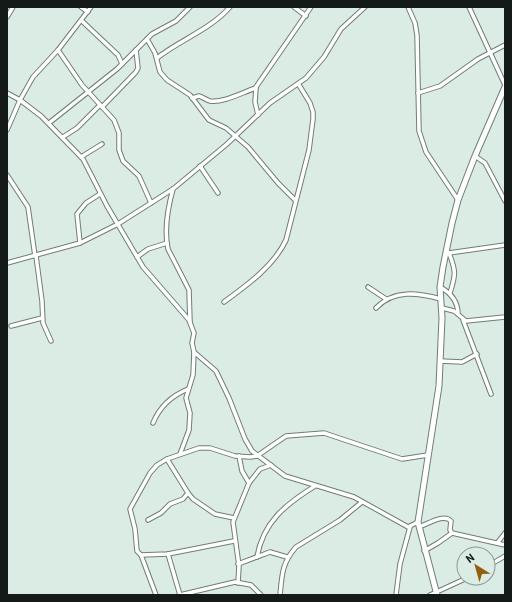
<svg xmlns="http://www.w3.org/2000/svg" width="512" height="602" font-family="Barlow,sans-serif">
  <style>
    .lines { fill: none; stroke-linecap: round; stroke-linejoin: round }
    .street-casing { stroke: #6f7e77; stroke-width: 5.5 }
    .secondary-casing { stroke: #6f7e77; stroke-width: 7 }
    .street { stroke: #fff; stroke-width: 3.5 }
    .secondary { stroke: #fff; stroke-width: 5 }
  </style>
  <rect width="100%" height="100%" fill="#dbece4"/>
  <g class="lines">
    <g class="street-casing">
      <g id="street">
        <path d="M81,7l7,5"/>
        <path d="M294,7l12,9"/>
        <path d="M408,7l7,16 2,12 2,96 7,21 32,48"/>
        <path d="M469,7l36,78"/>
        <path d="M7,17l6,-10"/>
        <path d="M82,21l36,34 4,9"/>
        <path d="M147,39l8,14 5,19 7,8 23,15 19,25 17,8 22,19 30,36 17,17"/>
        <path d="M58,50l24,35 32,35 5,13v17l4,11 16,15 12,27"/>
        <path d="M157,58c23,-18 54,-29 73,-51"/>
        <path d="M7,93l13,7 21,16 42,43 24,47 36,61 46,53 5,13 -2,10 2,9 22,19 13,27 16,41 7,12 33,25 69,21 54,30 10,-5"/>
        <path d="M418,93l22,-7 38,-27 27,-14"/>
        <path d="M192,98l7,-2c4,1 7,4 11,5 14,2 33,-9 46,-13"/>
        <path d="M102,107l34,-35 2,-4 -2,-18"/>
        <path d="M258,115l-3,-13 1,-15 55,-80"/>
        <path d="M49,123l68,-54 35,-35 24,-13 14,-14"/>
        <path d="M7,130l13,-30 13,-23 25,-27 33,-43"/>
        <path d="M63,137l14,-9 23,-23"/>
        <path d="M475,156l10,7 20,38"/>
        <path d="M81,157l21,-13"/>
        <path d="M200,166l18,27"/>
        <path d="M7,175l21,32 7,49"/>
        <path d="M173,189c-5,18 -9,41 -5,60l21,41 1,32"/>
        <path d="M80,243l-3,-29 9,-11 14,-9"/>
        <path d="M446,252l3,1c7,18 7,21 1,40"/>
        <path d="M449,253l56,-8"/>
        <path d="M36,256l6,45 1,22 8,18"/>
        <path d="M137,257l11,-8 19,-6"/>
        <path d="M7,263l73,-20 38,-19 55,-35 54,-45 43,-41 36,-25 18,-21 17,-28 24,-22"/>
        <path d="M368,287l18,12"/>
        <path d="M440,287c11,6 18,14 18,27"/>
        <path d="M224,302c22,-16 50,-36 62,-62l23,-90 4,-31v-7l-3,-9 -11,-18"/>
        <path d="M376,308c18,-19 42,-15 65,-9"/>
        <path d="M442,308l12,3 12,10 39,-4"/>
        <path d="M463,320l28,74"/>
        <path d="M11,326l31,-8"/>
        <path d="M440,361l22,1 15,-8"/>
        <path d="M153,423c7,-17 18,-27 35,-34"/>
        <path d="M180,454l9,-24 1,-17 -4,-15 7,-23 1,-23"/>
        <path d="M249,483l11,-14 11,-4"/>
        <path d="M188,493l5,6 22,15 19,4"/>
        <path d="M148,520l13,-7 9,-9 13,-5 5,-6 -21,-34"/>
        <path d="M419,527c9,-3 25,-14 32,-6l-1,9 2,3 53,12"/>
        <path d="M234,541l-66,13 -27,1 -4,-4 -2,-22 -5,-20 20,-36 7,-8 10,-6 32,-11h11l25,8 15,1 7,-1 29,-20 38,-3 78,26 26,-4"/>
        <path d="M498,542l7,-9"/>
        <path d="M424,551l14,-8 14,-10"/>
        <path d="M168,554l12,41"/>
        <path d="M141,555l15,40"/>
        <path d="M257,557c6,-35 29,-53 58,-71"/>
        <path d="M238,564l32,-12 17,5"/>
        <path d="M488,566l17,-10"/>
        <path d="M238,583l1,-17 -6,-44 16,-39 -7,-12 -3,-15"/>
        <path d="M180,595l55,-13 16,3 10,10"/>
        <path d="M280,595c2,-21 2,-32 16,-48l44,-27 22,-18"/>
        <path d="M396,595l4,-31 10,-37"/>
        <path d="M430,595l37,-17"/>
      </g>
    </g>
    <g class="secondary-casing">
      <path id="secondary" d="M437,595l-19,-73 21,-136 3,-68 -2,-31 3,-20 9,-44 6,-23 17,-44 30,-69"/>
    </g>
    <use href="#street" class="street"/>
    <use href="#secondary" class="secondary"/>
  </g>
  <rect width="512" height="602" fill="none" stroke="#141a17" stroke-width="16"/>
  <g transform="translate(476 566) rotate(323)"><circle r="19" fill="#dbece4" stroke="#8b9892"/>
  <path d="M0-3L7 15L0 10L-7 15Z" fill="#915f0f"/>
  <text y="-6" font-size="11" font-weight="bold" text-anchor="middle" fill="#141a17">N</text>
  </g>
</svg>
